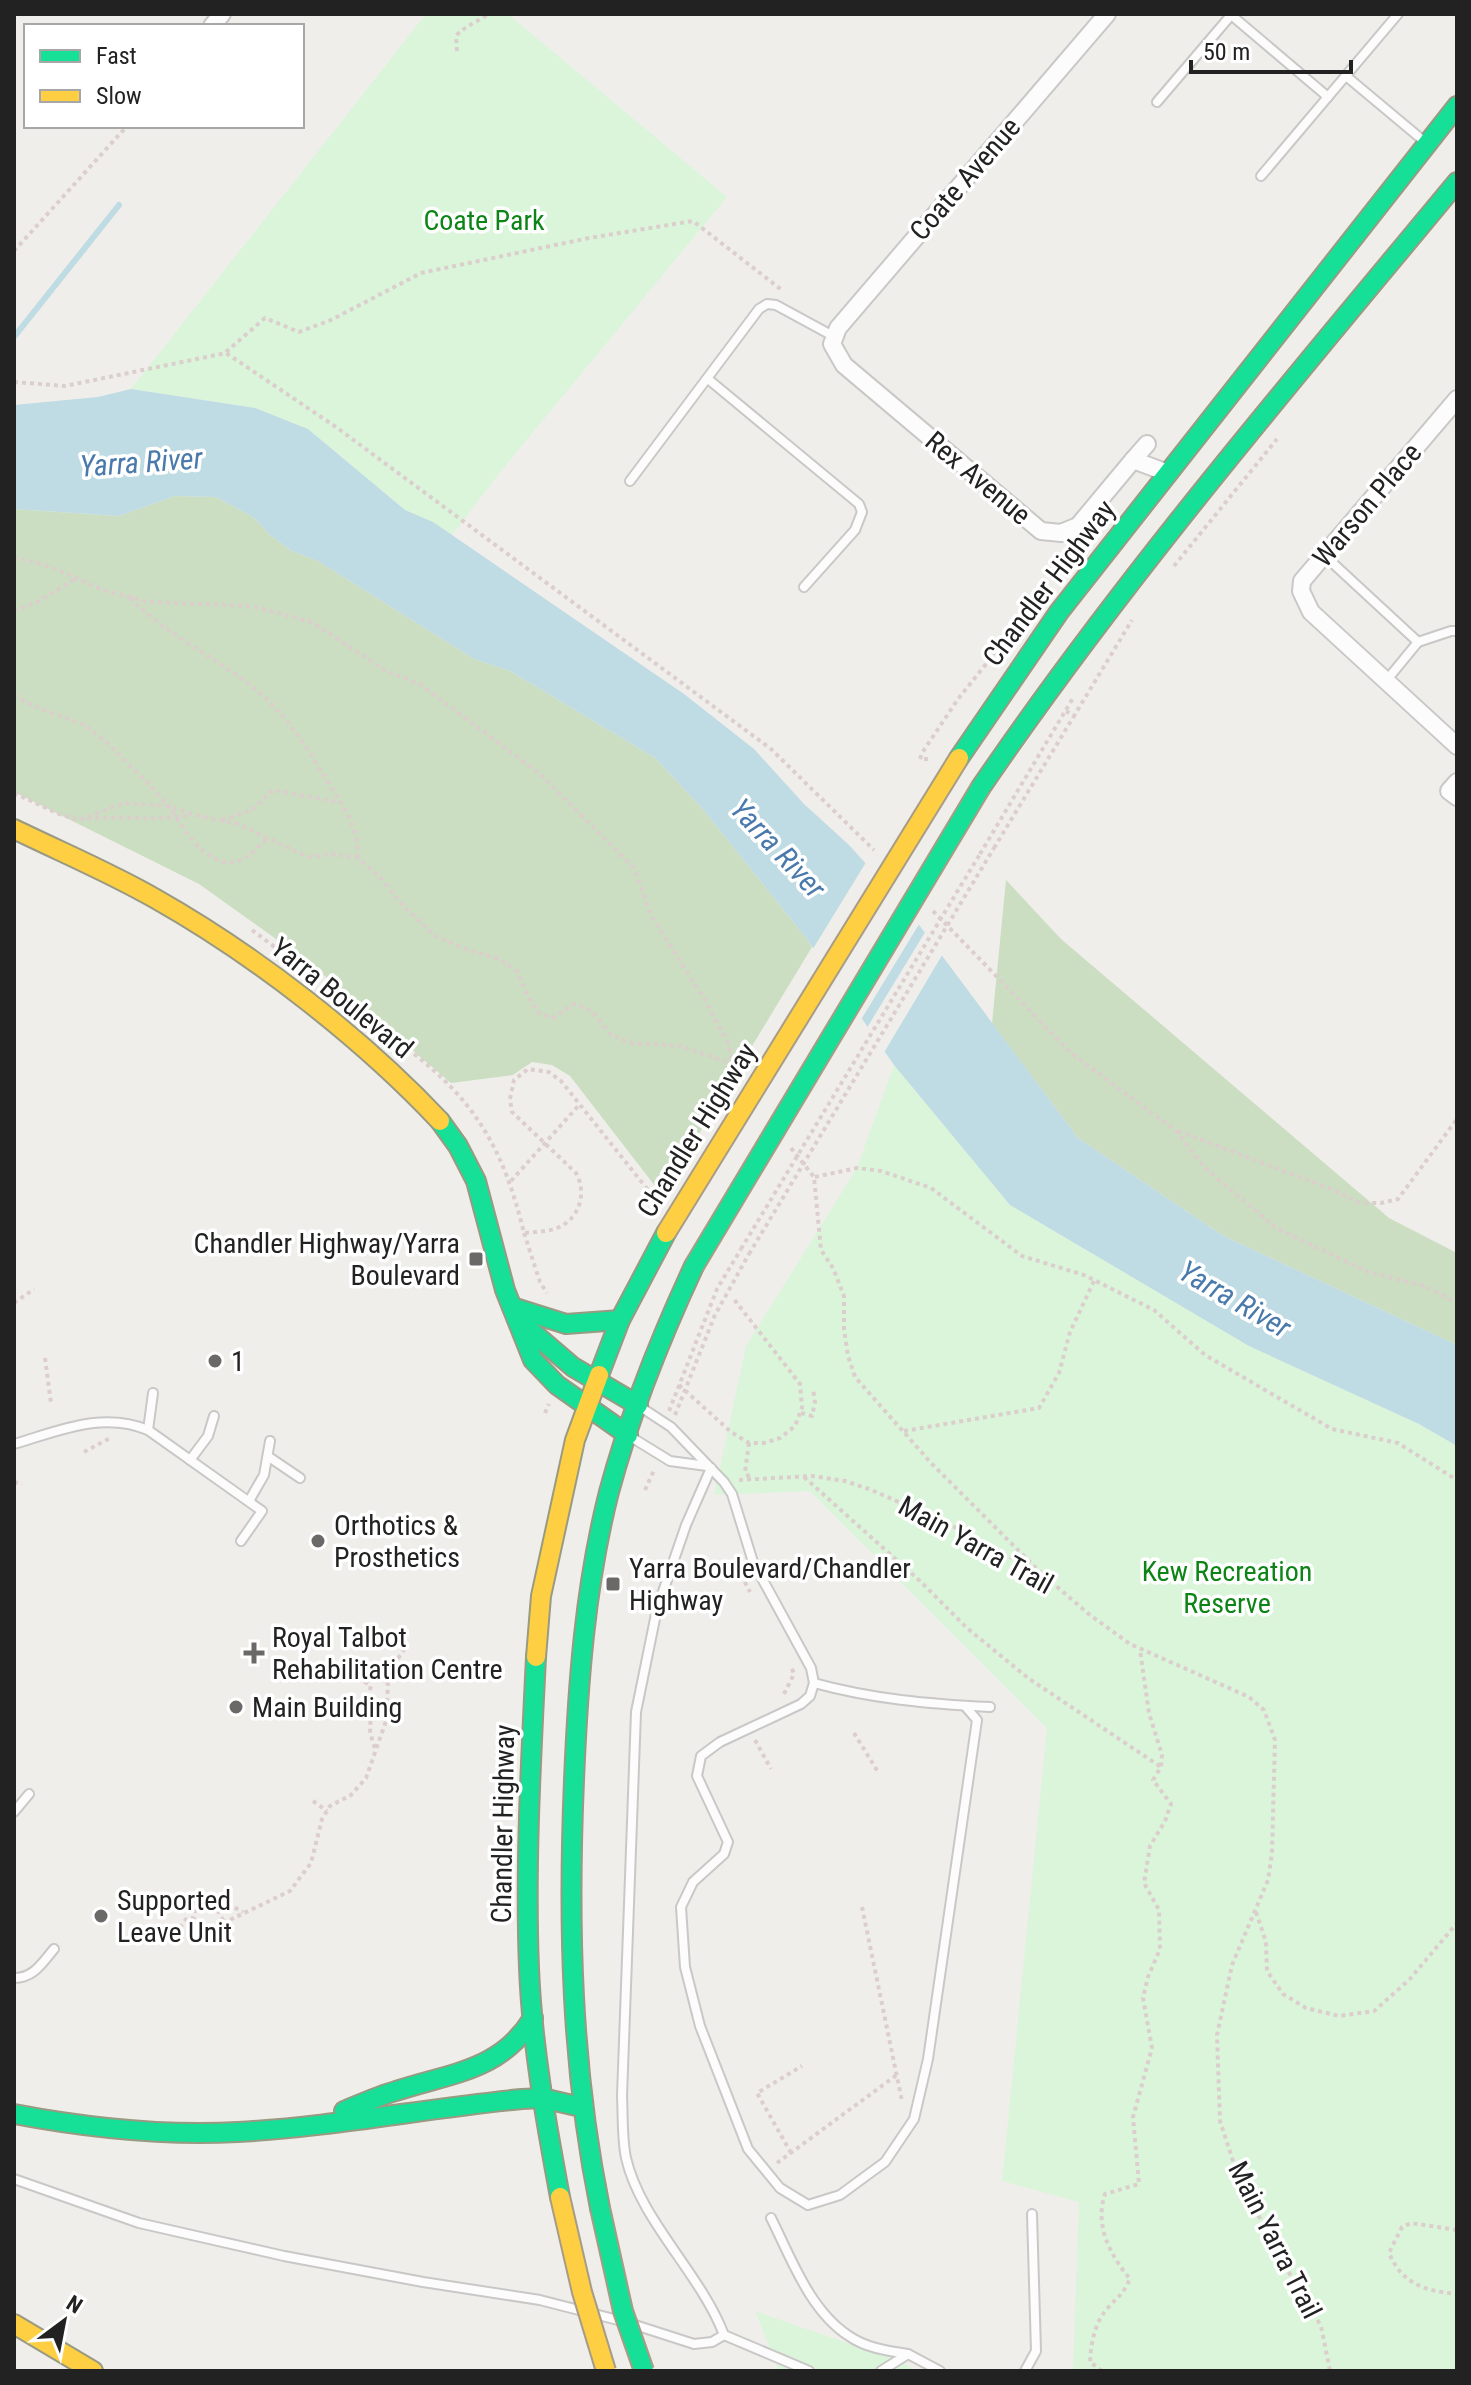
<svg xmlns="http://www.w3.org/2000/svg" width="1471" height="2385" font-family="'Roboto Condensed',sans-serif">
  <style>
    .forest { fill: #cbdec1 }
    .park { fill: #daf5da }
    .water { fill: #bfdbe3 }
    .pier { fill: #f0eeeb }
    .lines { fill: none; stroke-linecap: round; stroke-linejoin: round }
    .stream { stroke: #bfdbe3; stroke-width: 6 }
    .lane-casing { stroke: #c9c8c7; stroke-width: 12 }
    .street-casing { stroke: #c9c8c7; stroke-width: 20 }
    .fast-casing { stroke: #999a82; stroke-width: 22 }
    .slow-casing { stroke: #999a82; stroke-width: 22 }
    .path { stroke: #dccecd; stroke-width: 4; stroke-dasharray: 4 4; stroke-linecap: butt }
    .lane { stroke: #fdfcfc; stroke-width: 8 }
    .street { stroke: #fdfcfc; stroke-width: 16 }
    .fast { stroke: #16e098; stroke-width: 18 }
    .slow { stroke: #ffcf43; stroke-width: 18 }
    .fast-bridge-casing { stroke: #a79c86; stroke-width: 22; stroke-linecap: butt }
    .slow-bridge-casing { stroke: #a79c86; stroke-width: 22; stroke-linecap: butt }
    .path-bridge { stroke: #dccecd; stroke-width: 4; stroke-dasharray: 4 4; stroke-linecap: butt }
    .fast-bridge { stroke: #16e098; stroke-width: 18 }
    .slow-bridge { stroke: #ffcf43; stroke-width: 18 }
    .poi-dot { fill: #6a6968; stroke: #fff; stroke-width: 3 }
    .labels { text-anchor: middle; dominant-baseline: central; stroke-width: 7; stroke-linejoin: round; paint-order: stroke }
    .street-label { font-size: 28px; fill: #222; stroke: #fff }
    .park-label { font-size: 28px; fill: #0c8416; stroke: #fff }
    .poi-label { font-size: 28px; fill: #222; stroke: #fff; text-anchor: start }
    .water-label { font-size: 30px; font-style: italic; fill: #4a7aab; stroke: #fff }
  </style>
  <rect width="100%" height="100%" fill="#f0eeeb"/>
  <g class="forest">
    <path d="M175,496l41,1 37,20 18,19 21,15 26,10 156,98 36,12 145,87 46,49 105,131 6,9 -150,248 -92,-119 -18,-11 -20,-3 -19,13 -62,8 -143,-121 -109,-78 -185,-92v-283l105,7z"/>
    <path d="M1006,880l55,59 328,279 68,35v92l-235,-110 -144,-97 -86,-115z"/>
  </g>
  <g class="park">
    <path d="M426,14h82l219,183 -226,274 -49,64 -19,-13 -28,-12 -97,-81 -53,-21 -124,-19z"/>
    <path d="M894,1065l116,140 239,141 170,78 38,22v925h-384l6,-169 -77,-21 45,-453 -237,-237 -96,4 32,-149 111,-178z"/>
    <path d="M755,2311l144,50 18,10h-138z"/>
  </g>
  <path class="water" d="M131,389l124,19 53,21 97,81 28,12 251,172 70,55 50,55 45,41 59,65 170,228 144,97 235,110v101l-38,-22 -170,-78 -239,-141 -116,-140 -88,-127 -105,-131 -46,-49 -145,-87 -36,-12 -156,-98 -26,-10 -21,-15 -18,-19 -37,-20 -41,-1 -56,20 -105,-7v-104l84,-8z"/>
  <g class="pier">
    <path d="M868,859l53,62 -62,102 -48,-71z"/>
    <path d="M927,929l17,23 -62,104 -17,-25z"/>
  </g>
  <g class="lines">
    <path class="stream" d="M14,337l105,-132"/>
    <g class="lane-casing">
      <g id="lane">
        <path d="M1230,14l98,83"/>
        <path d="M1346,76l79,66"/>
        <path d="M1157,102l75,-88"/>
        <path d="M1261,176l137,-162"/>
        <path d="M708,379l151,125 3,8 -7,18 -51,57"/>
        <path d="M630,481l129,-172 8,-5 9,1 57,31"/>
        <path d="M1325,556l93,86 -32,39"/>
        <path d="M1418,642l33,-11h6"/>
        <path d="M639,1406l32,21 53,55 8,12 21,68 58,106 3,15c58,16 115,21 176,24"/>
        <path d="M148,1430l5,-37"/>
        <path d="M631,1437l39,24 37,5"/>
        <path d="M14,1444c45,-13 88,-33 134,-14l114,81 -21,30"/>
        <path d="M269,1457l31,21"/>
        <path d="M190,1460l18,-24 6,-20"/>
        <path d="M249,1501l15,-26 6,-34"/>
        <path d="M814,1683l-4,13 -9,8 -81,38 -19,14 -4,20 31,66 -4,12 -31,28 -12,25 4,60 15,59 48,123 32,39 28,17 32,-10 45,-33 29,-43 14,-60 49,-339 -12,-14"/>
        <path d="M14,1812l15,-18"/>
        <path d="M14,1978c20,0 28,-15 40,-29"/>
        <path d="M14,2179l125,44 145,33 139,26 117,18 82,21"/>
        <path d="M771,2218c20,40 39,93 78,118 17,12 39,15 59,18"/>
        <path d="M635,2325l59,19 18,-2 12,-7c-23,-61 -84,-115 -98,-177 -4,-19 -3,-42 -4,-62l14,-384 21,-103 29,-84 25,-57"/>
        <path d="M724,2335l85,36"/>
        <path d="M881,2371l27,-17 32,17"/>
        <path d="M1025,2371l11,-20 -4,-137"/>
      </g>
    </g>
    <g class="street-casing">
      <g id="street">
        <path d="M1107,14l-269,314 -6,16 12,21 197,166 20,2 17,-7 55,-66 35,13"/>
        <path d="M212,26l10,-12"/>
        <path d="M1457,399l-155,182 -1,10 10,21 146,134"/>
        <path d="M1133,460l14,-16"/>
        <path d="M1457,782l-8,9 8,6"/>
      </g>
    </g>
    <g class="fast-casing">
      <g id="fast">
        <path d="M959,758l100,-146 398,-506"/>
        <path d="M981,787c145,-212 312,-407 476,-605"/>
        <path d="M440,1121l18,25 18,35 29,109 28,70 24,25 71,50"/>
        <path d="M512,1307l54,17 54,-4"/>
        <path d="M517,1319l56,48 65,38"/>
        <path d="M599,1375l21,-55 46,-87"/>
        <path d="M536,1657c-5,103 -11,208 -7,311 3,77 17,154 31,229"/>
        <path d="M344,2111c17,-7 34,-15 52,-20 54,-18 105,-20 137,-73"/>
        <path d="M14,2114c74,14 149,22 224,18 95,-5 189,-24 284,-33l20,-1 39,9"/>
        <path d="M600,2208c-29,-142 -32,-284 -26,-428 4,-96 11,-194 35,-288 21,-78 51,-153 85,-226"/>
      </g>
    </g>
    <g class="slow-casing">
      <g id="slow">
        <path d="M14,829c47,23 97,44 142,70 99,56 206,139 284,222"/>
        <path d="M536,1657l5,-61 34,-156 24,-65"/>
        <path d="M14,2324l79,47"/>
      </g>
    </g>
    <g class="path">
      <path d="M457,51l-1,-15c10,-11 20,-13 32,-22"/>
      <path d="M14,251l113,-125"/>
      <path d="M226,352l39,-34 34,14 32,-12 90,-47 168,-35 104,-17 90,70"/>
      <path d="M14,382l51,4 161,-33 110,74 435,322 103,101"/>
      <path d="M14,557l37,10 52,23 46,12 101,4 62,16 74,49 35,14 119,89 94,94 18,49 54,85 22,41 5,21 5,7"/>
      <path d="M1174,566l103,-127"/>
      <path d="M130,598c36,37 84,58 124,90 33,26 54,62 76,97 14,23 30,45 27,73"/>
      <path d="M14,611l23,-9 40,-24"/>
      <path d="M14,695c21,14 45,19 68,29 16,7 72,65 85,80 15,20 27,48 54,57 19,7 34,-11 47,-23"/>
      <path d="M1066,711l8,5 58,-96"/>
      <path d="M928,759h-8l2,-6 36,-54 73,-91"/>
      <path d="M14,793l45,21 20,6 45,-17 44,3 31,10 39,8 70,33 25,-3 24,4 22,18 25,31 33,30 31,13 31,9 19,13 9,23 12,18 13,5 22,-14 18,7 18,23 21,9 49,3 53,18"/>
      <path d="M87,819c34,-4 69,3 103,-4"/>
      <path d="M222,820l30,-10 21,-20 65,12"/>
      <path d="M994,848l80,-132"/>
      <path d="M980,854l93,-156"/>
      <path d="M933,911l138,142 104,77 30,38 71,60 92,44 57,14 32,17"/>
      <path d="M252,930l44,33"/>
      <path d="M350,1006c19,16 40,29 59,44 68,52 95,101 115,183 11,-1 23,-1 33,-5 23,-9 30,-35 19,-55l-64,-61 -2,-13 4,-19 14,-11 21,3 12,9 95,119"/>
      <path d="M1178,1131l151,57 31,15h21l17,-4 59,-80"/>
      <path d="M791,1148l23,29 7,73 12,18 11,28v33l4,27 7,21 77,87 110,110"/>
      <path d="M815,1177l42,-9 24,3 50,17 91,68 62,19 70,35 51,45 127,74 66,14 59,37"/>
      <path d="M511,1181l69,-77"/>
      <path d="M524,1233l16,49 7,11"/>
      <path d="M14,1303l20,-14"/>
      <path d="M45,1358l6,45"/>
      <path d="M679,1385l52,47 18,11h15l16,-5 15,-12 7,-18 -2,-24 -67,-86"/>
      <path d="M669,1411l48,-122 24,-40"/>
      <path d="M545,1413l4,-9"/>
      <path d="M801,1413l11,3 3,-14 -2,-13"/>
      <path d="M675,1415l40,-100 34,-61"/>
      <path d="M904,1431l135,-23 20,-35 11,-41 24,-51"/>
      <path d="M749,1443l-4,29 5,6"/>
      <path d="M84,1452l28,-15"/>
      <path d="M804,1477l116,104 47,47 61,50 133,89"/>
      <path d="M739,1480l73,-4 33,5 24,8 78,34 95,51 48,41 40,29 119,53 15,13 11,30 -3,113 -4,27 -36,85 -15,70 3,86 16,49 40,81 45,75 9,45"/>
      <path d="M14,1482l8,2"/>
      <path d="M645,1490l10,-22"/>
      <path d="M741,1575l9,17"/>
      <path d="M784,1694l10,-20 -3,-8"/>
      <path d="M854,1733l24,39"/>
      <path d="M755,1740l16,29"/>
      <path d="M375,1748c-4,-12 -8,-21 -2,-32l-9,-8 7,-22 -6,-4 -3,-11 7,-7 17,12"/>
      <path d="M313,1801l14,10"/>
      <path d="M210,1896l14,26"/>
      <path d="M862,1907l40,194"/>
      <path d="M1256,1912l10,30 1,29 16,23 23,14 33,8 35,-5 35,-31 48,-57"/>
      <path d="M167,1928l19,13 104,-50 21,-28 11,-44 8,-13 21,-11 15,-17 20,-57 2,-36 -3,-8 21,-30 -6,-8"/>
      <path d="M175,1934l12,-16h7l2,-17 13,-7 34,18"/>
      <path d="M791,2153l-34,-60 45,-27"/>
      <path d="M777,2163l121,-89"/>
      <path d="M1457,2230l-46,-7 -9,4 -13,26c13,31 36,38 68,41"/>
      <path d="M1102,2371l-12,-9c1,-18 4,-38 17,-53 11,-13 15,-13 23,-30 -19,-23 -36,-53 -25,-85l34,-10 -6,-67 19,-69 -9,-50 5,-21 12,-28 -1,-39 -15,-27 6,-37 15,-25 6,-17 -18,-24 8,-13 1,-12 -13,-42 -9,-63"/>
      <path d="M1115,2371h18"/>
    </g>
    <use href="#lane" class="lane"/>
    <use href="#street" class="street"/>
    <use href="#fast" class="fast"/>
    <use href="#slow" class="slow"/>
    <g class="fast-bridge-casing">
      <g id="fast-bridge">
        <path d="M694,1266l287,-479"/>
        <path d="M600,2208l23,103 21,60"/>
      </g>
    </g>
    <g class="slow-bridge-casing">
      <g id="slow-bridge">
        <path d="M666,1233l293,-475"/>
        <path d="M560,2197l22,95 24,79"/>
      </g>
    </g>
    <g class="path-bridge">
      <path d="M741,1249l239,-395"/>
      <path d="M749,1254l245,-406"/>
    </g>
    <use href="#fast-bridge" class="fast-bridge"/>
    <use href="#slow-bridge" class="slow-bridge"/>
  </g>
  <g class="poi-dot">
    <rect x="468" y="1251" width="16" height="16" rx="4"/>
    <circle cx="215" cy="1361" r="8"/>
    <circle cx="318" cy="1541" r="8"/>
    <rect x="605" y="1576" width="16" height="16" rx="4"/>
    <path d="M250 1641h8v8h8v8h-8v8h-8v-8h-8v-8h8z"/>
    <circle cx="236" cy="1707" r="8"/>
    <circle cx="101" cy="1916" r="8"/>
  </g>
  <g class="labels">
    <g class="street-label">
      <text transform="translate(965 179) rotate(-49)">Coate Avenue</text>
      <text transform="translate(978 478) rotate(40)">Rex Avenue</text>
      <text transform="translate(1367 505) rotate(-50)">Warson Place</text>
      <text transform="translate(1049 583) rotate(-53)">Chandler Highway</text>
      <text transform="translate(342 998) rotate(39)">Yarra Boulevard</text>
      <text transform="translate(697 1130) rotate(-58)">Chandler Highway</text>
      <text transform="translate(976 1545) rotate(29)">Main Yarra Trail</text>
      <text transform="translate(503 1824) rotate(-89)">Chandler Highway</text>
      <text transform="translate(1275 2240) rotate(63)">Main Yarra Trail</text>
    </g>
    <g class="park-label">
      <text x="484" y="220">Coate Park</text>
      <text x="1227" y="1571">Kew Recreation<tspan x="1227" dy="32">Reserve</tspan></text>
    </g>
    <g class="poi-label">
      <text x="460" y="1243" text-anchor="end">Chandler Highway/Yarra<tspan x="460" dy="32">Boulevard</tspan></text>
      <text x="231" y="1361">1</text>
      <text x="334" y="1525">Orthotics &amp;<tspan x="334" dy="32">Prosthetics</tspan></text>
      <text x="629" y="1568">Yarra Boulevard/Chandler<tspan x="629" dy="32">Highway</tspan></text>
      <text x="272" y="1637">Royal Talbot<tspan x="272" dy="32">Rehabilitation Centre</tspan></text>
      <text x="252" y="1707">Main Building</text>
      <text x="117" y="1900">Supported<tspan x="117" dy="32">Leave Unit</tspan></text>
    </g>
    <g class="water-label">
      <text transform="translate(141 462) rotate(-4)">Yarra River</text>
      <text transform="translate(778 848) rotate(47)">Yarra River</text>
      <text transform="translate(1235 1299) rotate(30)">Yarra River</text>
    </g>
  </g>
  <rect width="1471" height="2385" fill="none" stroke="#222222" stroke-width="32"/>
  <rect x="24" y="24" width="280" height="104" fill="#ffffff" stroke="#a7a7a7" stroke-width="2"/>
  <rect x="40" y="50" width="40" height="12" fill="#16e098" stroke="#a7a7a7" stroke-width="2"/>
  <text x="96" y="64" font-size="24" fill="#222222">Fast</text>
  <rect x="40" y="90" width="40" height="12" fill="#ffcf43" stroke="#a7a7a7" stroke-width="2"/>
  <text x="96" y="104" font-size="24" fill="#222222">Slow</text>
  <g transform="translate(64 2321) rotate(32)" stroke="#ffffff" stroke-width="6" paint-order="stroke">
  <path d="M0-6L14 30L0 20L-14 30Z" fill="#222222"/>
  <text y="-12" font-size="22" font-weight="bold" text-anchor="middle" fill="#222222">N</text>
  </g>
  <path d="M1191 60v12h160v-12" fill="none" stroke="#222222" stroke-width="4"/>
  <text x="1203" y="60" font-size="24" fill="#222222" stroke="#ffffff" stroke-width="6" paint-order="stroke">50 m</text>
</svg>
